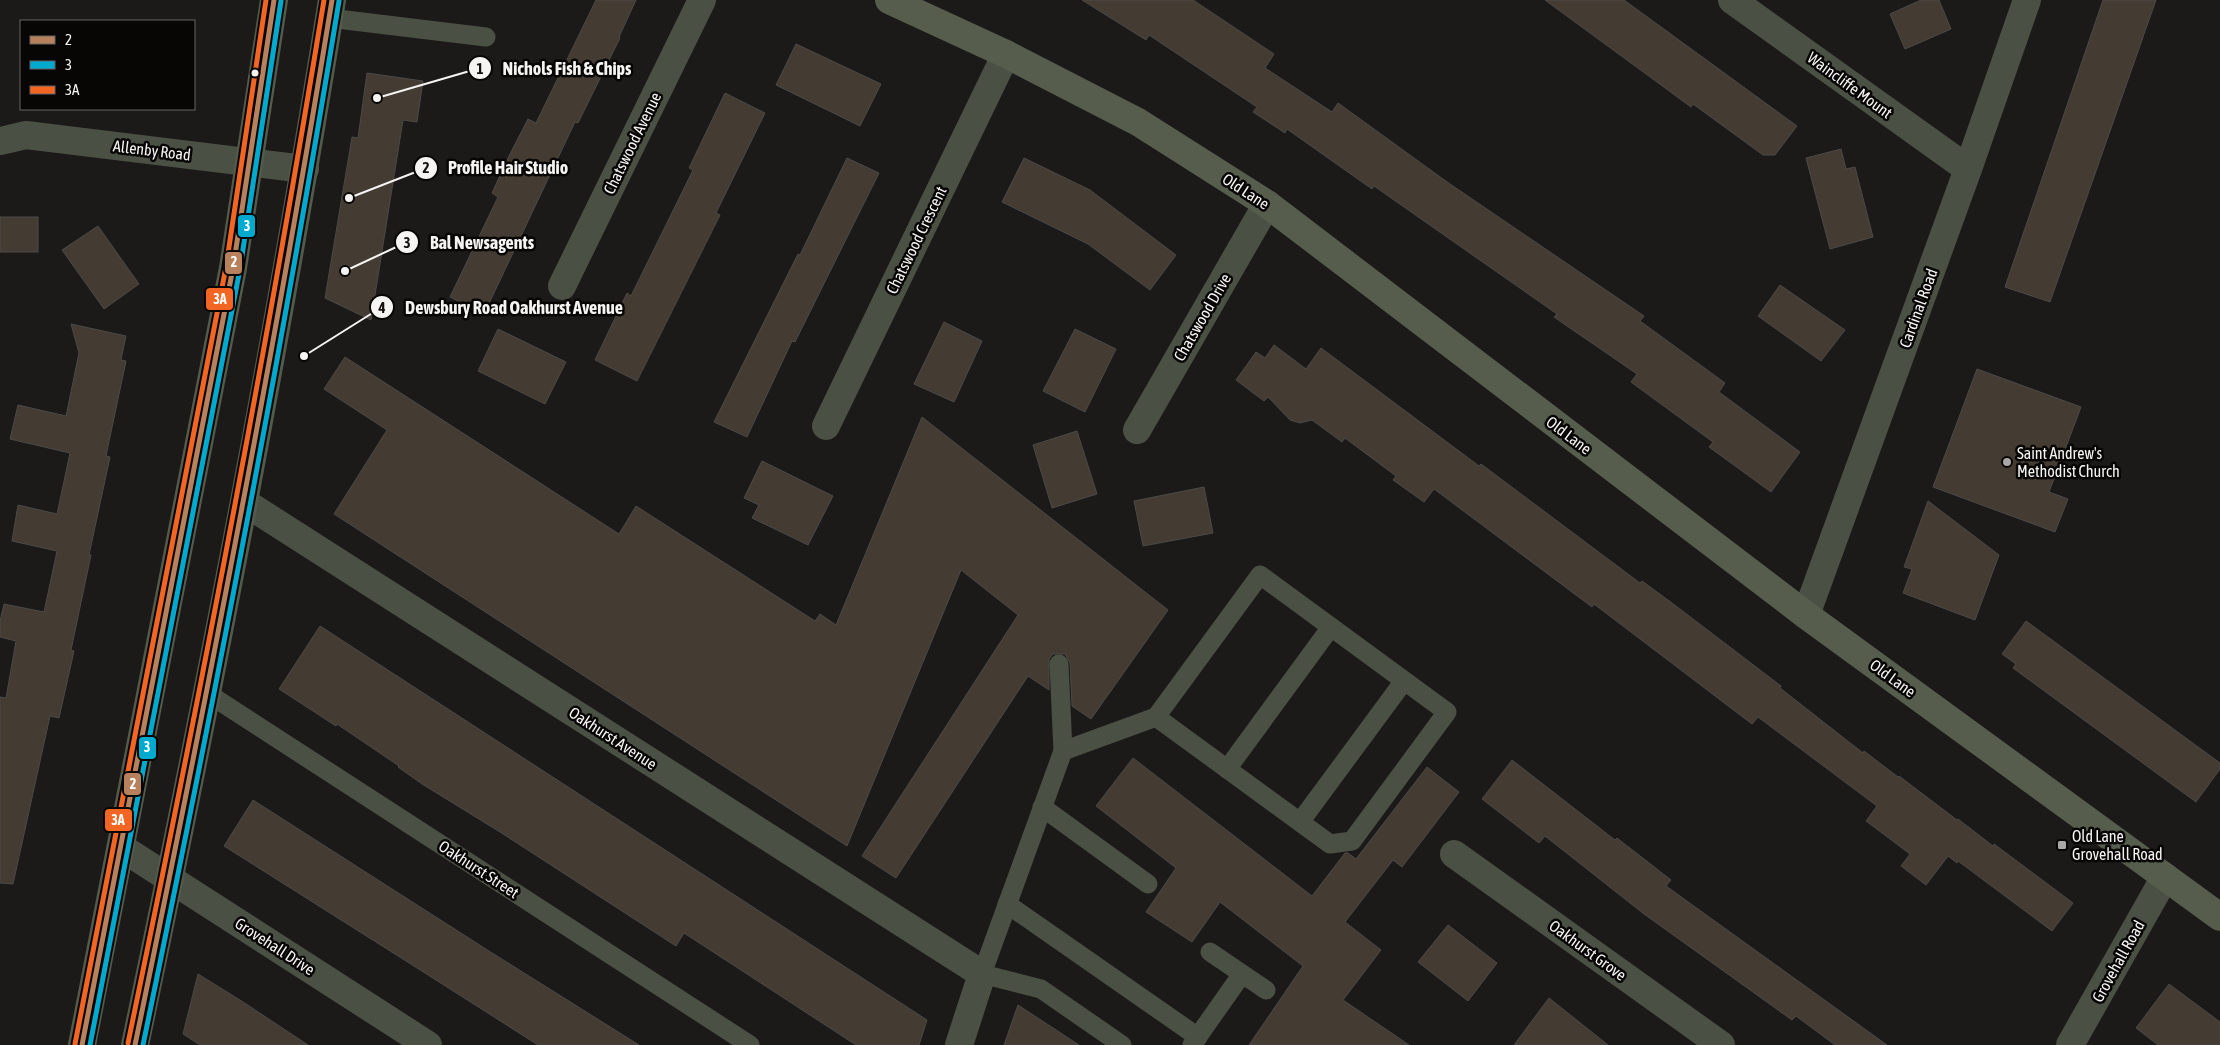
<svg xmlns="http://www.w3.org/2000/svg" width="2220" height="1045" font-family="'Asap Condensed',sans-serif">
  <style>
    .building { fill: #443b32; stroke: #4b4a49 }
    .lines { fill: none; stroke-linecap: round; stroke-linejoin: round }
    .lane { stroke: #4b5044; stroke-width: 19 }
    .street { stroke: #4b5044; stroke-width: 28 }
    .secondary { stroke: #565d4d; stroke-width: 28 }
    .primary { stroke: #535b4b; stroke-width: 28 }
    .bus-1-casing { stroke: #070605; stroke-width: 9 }
    .bus-2-casing { stroke: #070605; stroke-width: 9 }
    .bus-3-casing { stroke: #070605; stroke-width: 9 }
    .bus-1 { stroke: #b6815c; stroke-width: 5 }
    .bus-2 { stroke: #00a9ce; stroke-width: 5 }
    .bus-3 { stroke: #f26522; stroke-width: 5 }
    .bus-dot { fill: #f6f4f3; stroke: #070605; stroke-width: 2 }
    .poi-dot { fill: #aaa8a7; stroke: #070605; stroke-width: 2 }
    .labels { text-anchor: middle; dominant-baseline: central; stroke-width: 5; stroke-linejoin: round; paint-order: stroke }
    .street-label { font-size: 16px; fill: #f6f4f3; stroke: #070605 }
    .poi-label { font-size: 16px; fill: #f6f4f3; stroke: #070605; text-anchor: start }
    .leader { fill: none; stroke: #f6f4f3; stroke-width: 2 }
    .callout-dot { fill: #f6f4f3; stroke: #070605; stroke-width: 2 }
    .mark-label { font-size: 15px; text-anchor: middle; font-weight: bold; fill: #111 }
    .callout-label { font-size: 18px; text-anchor: middle; font-weight: bold; fill: #f6f4f3; stroke: #070605; stroke-width: 5; stroke-linejoin: round; paint-order: stroke }
    .line-badge { stroke: #070605; stroke-width: 2 }
    .badge-label { font-size: 14px; text-anchor: middle; font-weight: bold; fill: #fff }
  </style>
  <rect width="100%" height="100%" fill="#1c1a19"/>
  <g class="building">
    <path d="M596,0h40l-17,37 1,1 -42,85 -3,-1 -91,192 -34,-17 48,-100 -6,-4 17,-37 19,-37 8,4z"/>
    <path d="M1082,0h111l81,54 -9,14 67,44 6,-9 112,81 194,132 -4,5 85,62 -6,9 81,60 -29,40 -62,-45 4,-5 -82,-60 6,-8 -83,-57 3,-3 -183,-128 -2,3 -85,-60 -2,4 -32,-21 4,-5 -108,-72 -3,5z"/>
    <path d="M1545,0h79l173,126 -22,29h-12l-70,-51 -2,3z"/>
    <path d="M1921,0h18l12,29 -46,20 -15,-35z"/>
    <path d="M2103,0h53l-106,302 -45,-15z"/>
    <path d="M796,44l85,40 -21,42 -84,-41z"/>
    <path d="M367,73l56,8 -6,41 -14,-2 -32,200 -46,-22 27,-161 6,1z"/>
    <path d="M725,93l40,20 -49,100 4,2 -83,166 -42,-21 32,-67 4,3 62,-126 -4,-2z"/>
    <path d="M1841,149l5,20 9,-2 18,70 -43,12 -24,-91z"/>
    <path d="M847,158l32,15 -84,169 -3,-1 -45,96 -33,-15 84,-168 2,1z"/>
    <path d="M1024,158l66,32 86,65 -26,35 -62,-46 -86,-42z"/>
    <rect x="0" y="217" width="38" height="35"/>
    <path d="M98,226l41,58 -35,25 -42,-59z"/>
    <path d="M1780,285l65,45 -24,31 -63,-45z"/>
    <path d="M944,322l38,19 -28,61 -40,-18z"/>
    <path d="M71,324l55,12 -5,24 5,1 -20,95 4,1 -21,98h2l-20,95 3,1 -15,67 -9,-2 -37,168 -13,-1v-186l6,1 10,-57 -16,-4v-16l4,-17 40,8 13,-61 -45,-10 6,-36 39,9 13,-61 -60,-14 8,-34 48,11 13,-63z"/>
    <path d="M498,329l68,33 -21,42 -67,-33z"/>
    <path d="M1075,329l41,20 -31,63 -42,-21z"/>
    <path d="M1274,345l32,24 15,-21 158,118 2,-2 159,119 2,-2 30,22 109,83 -1,2 83,65 1,-2 34,26 1,-1 58,44 1,-1 35,27 1,-2 79,59 -21,28 -94,-70 -1,2 -9,-7 -22,29 -25,-19 9,-12 -44,-33 11,-15 -119,-89 -6,7 -158,-120 -2,3 -158,-118 -10,13 -31,-22 3,-4 -51,-38 -3,4 -30,-22 -12,3 -10,-3 -22,-23 -4,4 -28,-21 20,-28 9,6z"/>
    <path d="M345,357l274,177 17,-28 179,115 5,-7 16,11 86,-208 246,193 -77,109 -19,-13 -2,-43 -5,-9h-12l-4,5v31l-21,-14 -132,202 -34,-22 156,-241 -57,-45 -114,276 -513,-332 53,-84 -63,-41z"/>
    <path d="M1977,369l104,38 -32,85 19,7 -13,33 -122,-45z"/>
    <path d="M1077,431l20,63 -45,14 -19,-63z"/>
    <path d="M762,461l71,35 -25,49 -56,-27 7,-13 -15,-7z"/>
    <path d="M1204,487l9,46 -70,13 -9,-45z"/>
    <path d="M1928,501l71,54 -24,65 -72,-27 9,-24 -8,-2z"/>
    <path d="M2026,621l194,142v6l-24,33 -183,-134 3,-4 -14,-10z"/>
    <path d="M320,626l607,394 -8,25h-63l-172,-112 -8,13 -176,-114 -78,-48 -24,-17 1,-1 -62,-42 -1,2 -57,-37z"/>
    <path d="M1133,758l179,138 33,-43h3l8,6 71,-92 32,25 -57,75 -9,-7 -48,62 36,28 -38,50 66,45h-160l54,-79 -83,-64 -28,40 -46,-30 30,-44 -80,-62z"/>
    <path d="M1512,760l103,80 2,-2 54,42 -5,6 221,159h-52l-39,-29 -4,4 -148,-106 -99,-78 -6,7 -57,-44z"/>
    <path d="M253,800l236,151 150,94h-101l-102,-65 -212,-134z"/>
    <path d="M1448,925l49,38 -29,38 -50,-39z"/>
    <path d="M198,974l42,26 68,45h-108l-17,-11z"/>
    <path d="M2169,984l51,38v23h-62l-22,-17z"/>
    <path d="M1549,998l59,47h-94z"/>
    <path d="M1018,1005l61,40h-75z"/>
  </g>
  <g class="lines">
    <g class="lane">
      <path d="M329,18l157,19"/>
      <path d="M1260,575l187,137 -95,129 -22,3 -174,-127z"/>
      <path d="M1059,664l4,87"/>
      <path d="M207,693l543,352"/>
      <path d="M1227,769l104,-142"/>
      <path d="M1042,807l106,77"/>
      <path d="M1300,822l104,-141"/>
      <path d="M1007,904l191,133"/>
      <path d="M1210,952l56,38"/>
      <path d="M1122,1045l-81,-56 -59,-15 81,-223 93,-34"/>
      <path d="M1192,1045l50,-71"/>
    </g>
    <g class="street">
      <path d="M1732,0l236,169"/>
      <path d="M0,141l26,-6 279,34"/>
      <path d="M562,286l140,-286"/>
      <path d="M826,426l180,-372"/>
      <path d="M1137,430l130,-226"/>
      <path d="M244,502l738,472 -23,71"/>
      <path d="M1806,615l162,-446 59,-169"/>
      <path d="M122,848l306,197"/>
      <path d="M1454,854l267,191"/>
      <path d="M2070,1045l95,-168"/>
    </g>
    <path class="secondary" d="M889,0l117,54 132,68 129,82 539,411 414,302"/>
    <g class="primary">
      <path d="M82,1045l151,-777 41,-268"/>
      <path d="M135,1045c73,-347 141,-695 197,-1045"/>
    </g>
    <g class="bus-1-casing">
      <g id="bus-1">
        <path d="M82,1045l151,-777 41,-268"/>
        <path d="M135,1045c72,-347 140,-695 197,-1045"/>
      </g>
    </g>
    <g class="bus-2-casing">
      <g id="bus-2">
        <path d="M90,1045l150,-776 41,-268"/>
        <path d="M143,1045c72,-347 139,-694 196,-1044"/>
      </g>
    </g>
    <g class="bus-3-casing">
      <g id="bus-3">
        <path d="M128,1043c72,-346 139,-694 196,-1043"/>
        <path d="M75,1044l151,-777 40,-267"/>
      </g>
    </g>
    <use href="#bus-1" class="bus-1"/>
    <use href="#bus-2" class="bus-2"/>
    <use href="#bus-3" class="bus-3"/>
  </g>
  <circle class="bus-dot" cx="255" cy="73" r="4.5"/>
  <g class="poi-dot">
    <circle cx="2007" cy="462" r="5"/>
    <rect x="2057" y="840" width="10" height="10" rx="2.5"/>
  </g>
  <g class="labels">
    <g class="street-label">
      <text transform="translate(1850 85) rotate(36)">Waincliffe Mount</text>
      <text transform="translate(632 143) rotate(-64)">Chatswood Avenue</text>
      <text transform="translate(152 150) rotate(7)">Allenby Road</text>
      <text transform="translate(1246 191) rotate(33)">Old Lane</text>
      <text transform="translate(916 240) rotate(-64)">Chatswood Crescent</text>
      <text transform="translate(1918 308) rotate(-70)">Cardinal Road</text>
      <text transform="translate(1202 317) rotate(-60)">Chatswood Drive</text>
      <text transform="translate(1569 435) rotate(37)">Old Lane</text>
      <text transform="translate(1893 678) rotate(36)">Old Lane</text>
      <text transform="translate(613 738) rotate(33)">Oakhurst Avenue</text>
      <text transform="translate(479 869) rotate(33)">Oakhurst Street</text>
      <text transform="translate(275 946) rotate(33)">Grovehall Drive</text>
      <text transform="translate(1588 950) rotate(36)">Oakhurst Grove</text>
      <text transform="translate(2118 961) rotate(-61)">Grovehall Road</text>
    </g>
    <g class="poi-label">
      <text x="2017" y="453">Saint Andrew's<tspan x="2017" dy="18">Methodist Church</tspan></text>
      <text x="2072" y="836">Old Lane<tspan x="2072" dy="18">Grovehall Road</tspan></text>
    </g>
  </g>
  <path class="leader" d="M377 98L480 68M349 198L426 168M345 271L407 242M304 356L382 307"/>
  <g class="callout-dot">
    <circle cx="377" cy="98" r="5"/>
    <circle cx="349" cy="198" r="5"/>
    <circle cx="345" cy="271" r="5"/>
    <circle cx="304" cy="356" r="5"/>
    <circle cx="480" cy="68" r="12"/>
    <circle cx="426" cy="168" r="12"/>
    <circle cx="407" cy="242" r="12"/>
    <circle cx="382" cy="307" r="12"/>
  </g>
  <g class="mark-label">
    <text x="480" y="74">1</text>
    <text x="426" y="173">2</text>
    <text x="407" y="248">3</text>
    <text x="382" y="313">4</text>
  </g>
  <g class="callout-label">
    <text x="567" y="75">Nichols Fish &amp; Chips</text>
    <text x="508" y="174">Profile Hair Studio</text>
    <text x="482" y="249">Bal Newsagents</text>
    <text x="514" y="314">Dewsbury Road Oakhurst Avenue</text>
  </g>
  <g class="line-badge">
    <rect x="237" y="214" width="19" height="24" rx="5" fill="#00a9ce"/>
    <rect x="224" y="251" width="19" height="24" rx="5" fill="#b6815c"/>
    <rect x="205" y="287" width="29" height="24" rx="5" fill="#f26522"/>
    <rect x="138" y="736" width="19" height="24" rx="5" fill="#00a9ce"/>
    <rect x="123" y="772" width="19" height="24" rx="5" fill="#b6815c"/>
    <rect x="104" y="808" width="29" height="24" rx="5" fill="#f26522"/>
  </g>
  <g class="badge-label">
    <text x="247" y="231">3</text>
    <text x="234" y="267">2</text>
    <text x="220" y="304">3A</text>
    <text x="147" y="752">3</text>
    <text x="133" y="789">2</text>
    <text x="118" y="825">3A</text>
  </g>
  <rect x="20" y="20" width="175" height="90" fill="#070605" stroke="#676564"/>
  <rect x="30" y="36" width="25" height="8" fill="#b6815c" stroke="#676564"/>
  <text x="65" y="45" font-size="15" fill="#f6f4f3">2</text>
  <rect x="30" y="61" width="25" height="8" fill="#00a9ce" stroke="#676564"/>
  <text x="65" y="70" font-size="15" fill="#f6f4f3">3</text>
  <rect x="30" y="86" width="25" height="8" fill="#f26522" stroke="#676564"/>
  <text x="65" y="95" font-size="15" fill="#f6f4f3">3A</text>
</svg>
